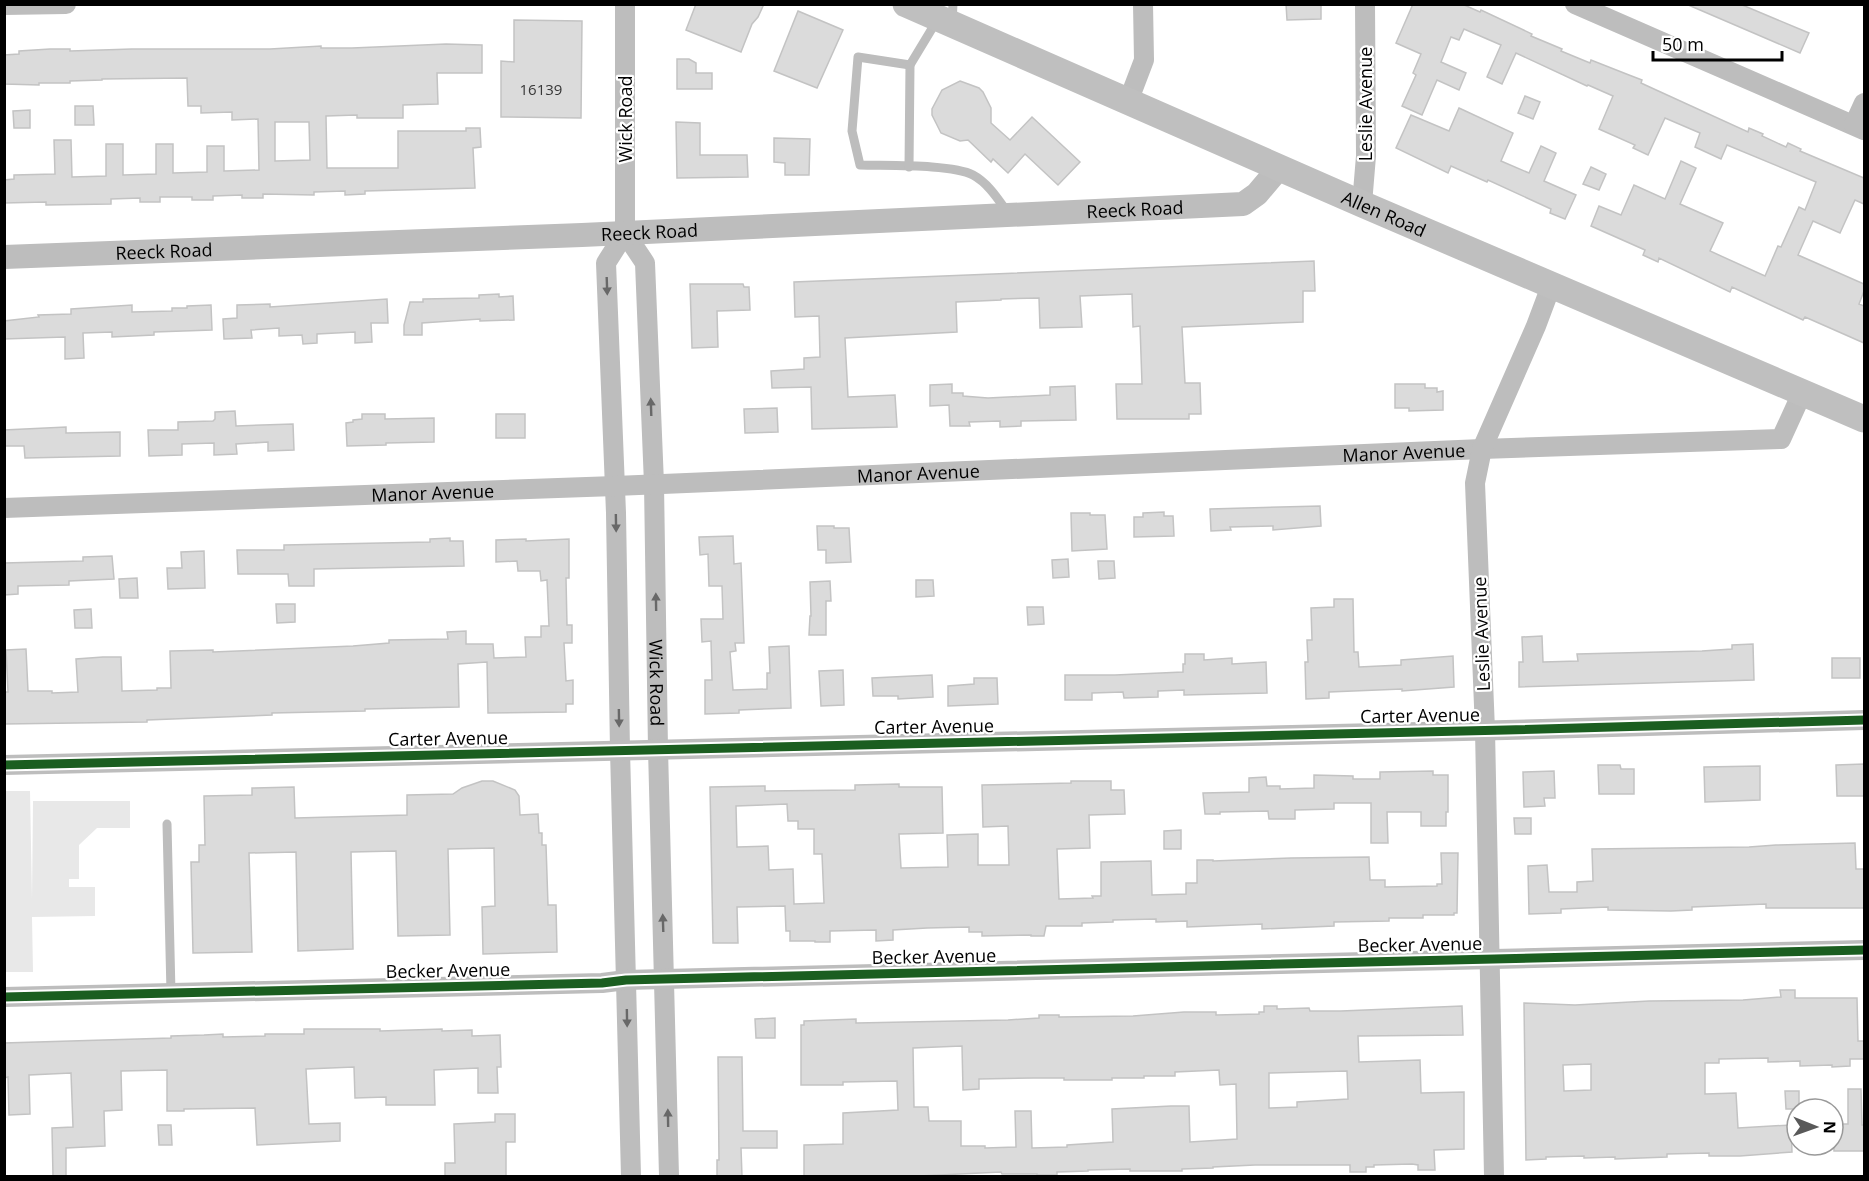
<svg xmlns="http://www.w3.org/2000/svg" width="1869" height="1181" font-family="'Open Sans',sans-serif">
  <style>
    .green { fill: #e8e8e8 }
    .building { fill: #dbdbdb; stroke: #c3c3c3; stroke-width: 1.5; fill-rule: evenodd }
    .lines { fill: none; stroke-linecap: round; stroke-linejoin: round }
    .service { stroke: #bdbdbd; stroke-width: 9 }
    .minor { stroke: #bdbdbd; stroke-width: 20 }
    .tertiary { stroke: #bdbdbd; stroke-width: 24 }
    .secondary { stroke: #bfbfbf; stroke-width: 27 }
    .cycleway-casing { stroke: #fff; stroke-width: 13 }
    .cycleway { stroke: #1b5e20; stroke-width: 9 }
    .oneway { fill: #686868 }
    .labels { text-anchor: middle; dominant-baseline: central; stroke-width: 4.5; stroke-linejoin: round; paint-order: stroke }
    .number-label { font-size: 15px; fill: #373737 }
    .street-label { font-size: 18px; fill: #000; stroke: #fff }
  </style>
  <rect width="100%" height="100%" fill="#fff"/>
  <path class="green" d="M5,791h25l2,109 1,-99h97v27h-33l-18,17v34h-10v8h26v29l-63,1 1,55h-28z"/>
  <g class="building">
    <path d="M696,4h68l-6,13 -6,7 -11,28 -55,-22z"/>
    <path d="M1286,4h35v15l-34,1z"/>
    <path d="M1413,4h49l18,8 1,-2 51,24 -1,2 31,13 -1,2 29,12 1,-3 38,15 13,5 -1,3 13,6 94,43 1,-4 14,6 -1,2 24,11 2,-4 13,6 -1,2 64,27v26l-9,-4 -15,33 -27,-12 -15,34 66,29v7l-5,13 5,2v37l-59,-26 -2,3 -71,-33 -2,5 -71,-34 -1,4 -15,-7 2,-5 -54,-24 8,-20 22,9 13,-30 31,14 16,-38 15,7 -16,36 43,19 -13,28 55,25 13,-30 3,1 18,-40 6,3 11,-28 -89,-37 -6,14 -26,-12 5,-14 -35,-15 -17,37 -15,-7 2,-3 -36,-16 14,-33 -25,-11 -1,1 -71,-33 -14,31 -15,-7 14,-32 -37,-16 -5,11 -8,-3 -10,25 25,11 -7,17 -22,-10 -15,35 -20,-9 14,-31 -3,-2 8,-19 -25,-11z"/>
    <path d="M1686,4h54l69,29 -9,20z"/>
    <path d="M798,11l45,19 -26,58 -43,-17z"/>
    <path d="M514,20l68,1 -1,97 -80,-1v-56l13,1z"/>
    <path d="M446,44l36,1v28h-45l1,31 -35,1v13h-46v-3l-31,1 1,52h71v-37h68v-3h14l1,19 -8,1 2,40 -110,3v3l-20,1v-4l-31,1v3l-51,-1v4h-21v-3l-29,1v4h-21v-3h-32v5h-20v-4l-29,1v5l-65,1v-3l-42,1v-23l10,-1v-4l41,-1 -1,-34h17l1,37 34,-1v-32h17v31l33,-1v-30h17v29l34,-1v-26h17v25l35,-1 -1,-51 -26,1v-8l-31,1v-7h-13l-1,-28 -85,1v1l-32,1v2h-31v2l-35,-1v-29l15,-1v-3l31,-2h20v2l62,-2h138l51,-3v2h31zM275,122h34l1,38 -35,1z"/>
    <path d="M677,59h12l7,4v10h16v16h-35z"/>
    <path d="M960,81l19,7 4,4 8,16v15l19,17 22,-23 48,45 -22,23 -33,-31 -17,19 -15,-14 -2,3 -23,-22 -8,1 -19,-8 -9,-18v-6l10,-19z"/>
    <path d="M1525,96l15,6 -7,17 -15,-6z"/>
    <path d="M75,106h18l1,19h-19z"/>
    <path d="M1459,108l54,25 -12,28 28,12 12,-27 15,7 -12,28 32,14 -11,24 -15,-6 1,-4 -63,-29 -1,2 -36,-16 -3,7 -52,-25 15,-33 38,16z"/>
    <path d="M30,110v18h-16l-1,-17z"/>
    <path d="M676,122l24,1v32h47l1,22 -71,1z"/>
    <path d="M774,138l36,1 -1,36h-24v-12l-11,-1z"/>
    <path d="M1591,167l15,7 -7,16 -16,-6z"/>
    <path d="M1314,261l1,30h-12v31l-121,5 3,56h15l1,31h-12v5h-72l-1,-35h26l-2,-58 -7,1 -1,-33 -52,2 2,31 -42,1 -1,-30 -38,1v1l-45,2 1,30 -112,6 3,59 47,-2 2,32 -85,2 -1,-42 -39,1 -1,-17 33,-2v-11l16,-1 -1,-41 -24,1 -1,-35z"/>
    <path d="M690,284h53l1,3h5l1,23 -33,1 1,36 -26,1z"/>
    <path d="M499,294v3l14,-1 1,24 -34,1v-2l-58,4v12h-18v-10l6,-23h13v-3l56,-1v-3z"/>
    <path d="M387,299l1,24h-17l1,19 -17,1v-11l-38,2v9l-14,1 -1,-9 -23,1v-8l-28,2 1,8 -28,1 -1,-20 14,-1v-13l33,-1v3z"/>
    <path d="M132,305v7l40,-1v-3h15v-2l24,-1 1,25 -58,2v3l-42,2v-5l-29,1 1,25 -19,1v-22l-61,2v-18l35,-4 -1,-2 33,-1v-5z"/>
    <path d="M952,384v9h11v3l25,2 62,-3v-8l25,-1 1,34 -55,1v5l-21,1v-6l-31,1 1,4h-20l-1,-21 -19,1v-21z"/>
    <path d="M1395,384h30v4h12v4l6,-1v19l-34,1v-3h-14z"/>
    <path d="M777,408l1,24 -33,1 -1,-24z"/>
    <path d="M235,411l1,15 57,-2 1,26 -26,1v-9l-32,2 1,10 -23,1v-12l-32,1v11l-33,1 -1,-26h30v-8l35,-1 2,-2v-7z"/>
    <path d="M362,414h23v5l49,-1v24l-48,1v2l-39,1 -1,-23 7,-1v-2l9,-1z"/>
    <rect x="496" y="414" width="29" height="24"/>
    <path d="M66,427v6l54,-1v24l-95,2 -1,-12h-20v-16z"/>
    <path d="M1320,506l1,20 -48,4v-4l-43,1 1,3 -20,1 -1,-22z"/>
    <path d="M1164,512v4h9l1,20 -40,1v-20h9v-4z"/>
    <path d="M1071,513h19v2h15l2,34 -35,2z"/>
    <path d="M817,526h17v2h15l2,34 -25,1v-13h-8z"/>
    <path d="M733,536l1,28 7,-1 3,80h-9l1,8 -6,1 3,38 34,-1v-16h3l-1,-26 20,-1 2,62 -52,2v3l-34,1v-34h7l-1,-39 -9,1 -1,-23h22l-1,-33h-13l-1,-32 -8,1 -1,-18z"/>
    <path d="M450,538v3h13l1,25 -150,3v17h-25l-1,-12h-50l-1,-24h47v-5l146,-3v-3z"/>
    <path d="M526,539v2l43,-2v39h-3l1,47h5v18h-8l2,38 7,-1v24h-7v8l-78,1 -1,-51 -29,2 1,43 -94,2v2l-93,2v2l-125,5v2l-143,2v-32h4l-2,-42 20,-1 2,42h24v2l26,-1 -2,-33 27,-2h18l1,34 35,-1v-2h14l-1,-37 43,-1v2l140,-6 36,-3v-3l59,-1 -1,-7 19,-1v13h27l1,14 32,-1 -1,-20h16v-11h8l-2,-46 -6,1 -1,-10h-22l-1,-10 -21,1v-22z"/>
    <path d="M204,551l1,37 -37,1 -1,-21h15l-1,-16z"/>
    <path d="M112,556l2,23 -45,2v4l-51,1v8l-14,1v-32l79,-2v-4z"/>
    <path d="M1068,559l1,18 -16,1 -1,-18z"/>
    <path d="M1098,561h16l1,17 -16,1z"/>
    <path d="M137,578l1,20h-18l-1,-19z"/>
    <path d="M916,580h17l1,16 -18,1z"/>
    <path d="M830,581l1,20h-5v34h-17l1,-19h1l-1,-34z"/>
    <path d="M1334,599h19l1,53h4l1,15 42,-2v-5l52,-4 1,31 -52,4v-2l-73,3v6l-23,1 -1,-37h3l-1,-22h5l-1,-32 23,-1z"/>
    <path d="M276,604h19v18l-18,1z"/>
    <path d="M1027,607h16l1,17 -16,1z"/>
    <path d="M91,609l1,19h-17l-1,-18z"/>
    <path d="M1542,636l1,26 35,-1 -1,-7 125,-3 30,-2v-4l21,-1 1,36 -235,7v-25h4l-1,-25z"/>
    <path d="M1185,654h19v6l28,-2v6l34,-2 1,31 -83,2v-5l-26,1v6l-34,1 -1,-6 -31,1v7h-27v-25h50l68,-3v-8h2z"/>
    <rect x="1832" y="658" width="28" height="20"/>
    <path d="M843,670l1,35 -23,1 -2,-35z"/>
    <path d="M932,675l1,22 -35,2v-3h-25l-1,-18z"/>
    <path d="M974,678h23l1,26 -50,2v-20l26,-2z"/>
    <path d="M1864,764v32h-27l-1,-31z"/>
    <path d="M1598,765h22l1,4h13v25h-35z"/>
    <path d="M1760,766v34l-55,2 -1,-35z"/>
    <path d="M1433,771v4h15v37h-2v14h-25v-14h-34l1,31h-17v-40h-37v6l-39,1v9h-26l-1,-8 -48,1v2h-15l-2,-21 46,-1v-14l17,-1 1,9h13v3l34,-1v-13l39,1v3h27v-7z"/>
    <path d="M1554,771l1,27h-11l1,8 -21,1 -1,-35z"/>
    <path d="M482,781h11l22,9 4,6 1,19 18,-1 1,19h3v12h4l2,60h8l1,47 -74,2 -1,-47 13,-1 -1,-58 -46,1 2,86 -52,1 -2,-85 -45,1 2,97 -55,2 -2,-99 -47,1 3,99 -59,1 -2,-91h8v-17h6l-1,-49 48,-1v-7l42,-1 1,31 112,-3v-20l46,-1 9,-6z"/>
    <path d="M1071,781h40v9h13l1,24 -36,1 1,33 -33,1 2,50 34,-1 -1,-2h9v-34l50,-1 1,34 34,-1v-11h11v-23h16v1l78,-3 78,-1 1,23h15v7l52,-1v-2h5l-1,-31h17l-1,60h-3v2h-31v3h-34v3l-55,1v4l-72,3v-5l-75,3v-6l-31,1v-3l-43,1v2l-31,1v3h-36l-2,10h-13v-1l-49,1v-4h-13v-5l-42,1 -34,2v10l-17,1v-11l-46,1v11h-15v-1h-25v-10h-4l-1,-25 -48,1 1,36h-25l-3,-156 55,-1v5l90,-1v-5l44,-1v3h43l1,46 -44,1 2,34 47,-1 -1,-32 31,-1v31h31l-1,-39 -25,1 -1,-42 89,-2zM787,804l1,17h10v8h16v25h8l2,49 -30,1 -1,-35 -24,1 -1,-24 -31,1 -1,-41z"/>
    <path d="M1514,818h17v16h-16z"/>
    <path d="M1181,830v19h-17v-18z"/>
    <path d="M1855,843l1,26h8v39h-98v-4l-74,3v3l-21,1 -63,-1v-3l-47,2v4l-32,1 -1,-48 19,-1 2,27h28v-10l16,-1 -1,-32 157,-2 27,-2z"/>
    <path d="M1780,990h15v8h62l1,43h6v18h-14v7l-18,1v-2l-32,1v-5l-32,1v-4l-49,1v4h-14v31l31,-1 2,35 53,-3 1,27 -52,4h-31v-3l-42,1v3l-52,2v-2l-31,1v-2l-38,1v2l-20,1 -2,-157 51,2 74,-4 94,-1 38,-3zM1591,1064v26l-27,1 -1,-26z"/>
    <path d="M1264,1006h13v3l32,-1 1,3h31l121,-5 1,29 -105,1 1,26 61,-2 1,33 43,-1v57l-30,1 1,20h-17v-5l-6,-1 -38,1v2h-8v5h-16v-7h-95l-42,2v1l-31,1v2h-52v-2l-42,1v1l-31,1v3h-20v-1h-35l-1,-2 -82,4h-115v-31l39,-1v-31l55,-3 -1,-29 -54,1v3h-42v-60h3v-4l52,-2v4l152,-3 31,-2v-3h20v2l74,-1 51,-4h32v3l43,-1v-2h5zM962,1046l1,44 16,-1v-10l54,-1h31v2h48v-2h32v-2h31v-4l44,-2 1,15 16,-1 1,55 -47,3 -1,-36h-18l-59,3 1,33 -46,3v2l-35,1 -1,-37h-16l1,36 -31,1v-2h-24v-25h-32l-1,-14h-14l-1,-59zM1347,1071l1,28 -51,3v5l-28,1v-35z"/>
    <path d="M775,1018v20h-19l-1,-19z"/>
    <path d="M304,1029h76v2l62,-2v2l30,-1v6l28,-1 1,32h-4l1,26h-20v-25l-44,2 1,35h-49v-8l-31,1 -1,-31 -48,2 3,55 31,-1v18l-83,4 -2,-37 -71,1v2h-17v-41l-46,1 1,39 -18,1 1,35 -39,2v28h-13l-1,-48 21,-1 -2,-54 -42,2 1,39 -21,1 -1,-38 -4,1v-35l167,-5v-2l33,-1 19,-1v3l42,-1v-2h39z"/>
    <path d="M718,1057h24l1,74h34v17h-36l1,28h-25v-16h2z"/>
    <path d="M1848,1089h13l1,36h2v26h-30l-1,-27h15z"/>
    <path d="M1785,1091h14v18h-13z"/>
    <path d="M495,1114h20v28h-9v34h-61v-13h10l-1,-39 41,-2z"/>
    <path d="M158,1125h13l1,20h-13z"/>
  </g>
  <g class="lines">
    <g class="service">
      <path d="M936,22l-26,43 -52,-8 -6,74 8,34c26,1 92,-1 113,10 15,8 25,24 35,38"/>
      <path d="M952,22l1,-18"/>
      <path d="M909,167l1,-102"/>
      <path d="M167,824l4,169"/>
    </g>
    <g class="minor">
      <path d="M625,4v229l-19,30 10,250 4,237 11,426"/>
      <path d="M1575,4l289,126"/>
      <path d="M4,5l62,-1"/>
      <path d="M1128,102l16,-42 -1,-56"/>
      <path d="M1854,125l10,-22"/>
      <path d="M1362,204l4,-48 -1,-152"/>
      <path id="s1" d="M625,233l20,30 9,221 4,265 11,427"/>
      <path id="s2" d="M4,508l611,-22 867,-37 299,-10 21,-46"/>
      <path d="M4,765l1502,-35 358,-10"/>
      <path d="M4,997l598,-14 24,-3 38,-1 1200,-29"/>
      <path d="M1494,1176l-9,-446 -10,-247 7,-34 54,-123 15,-40"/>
    </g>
    <path class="tertiary" id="s3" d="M4,257l578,-22 661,-31 14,-10 22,-26"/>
    <path class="secondary" id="s4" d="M906,4l456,200 502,215"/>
    <g class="cycleway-casing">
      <g id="cycleway">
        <path d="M4,765l1502,-35 358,-10"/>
        <path d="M4,997l598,-14 24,-3 38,-1 1200,-29"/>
      </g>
    </g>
    <use href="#cycleway" class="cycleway"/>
  </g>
  <defs><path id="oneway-solid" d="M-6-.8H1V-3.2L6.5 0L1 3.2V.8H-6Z" transform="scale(1.5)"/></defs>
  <g class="oneway">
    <use href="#oneway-solid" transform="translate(607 286) rotate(88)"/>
    <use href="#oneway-solid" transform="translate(651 407) rotate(-92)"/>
    <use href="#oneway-solid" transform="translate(616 523) rotate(89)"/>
    <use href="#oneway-solid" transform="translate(656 602) rotate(-91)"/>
    <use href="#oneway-solid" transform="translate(619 718) rotate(89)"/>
    <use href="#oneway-solid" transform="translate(663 923) rotate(-92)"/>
    <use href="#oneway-solid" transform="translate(627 1018) rotate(89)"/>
    <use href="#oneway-solid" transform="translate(668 1118) rotate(-91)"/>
  </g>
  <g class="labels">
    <g class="number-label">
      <text x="541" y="89">16139</text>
    </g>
    <g class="street-label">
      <text transform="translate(1365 104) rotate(-90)">Leslie Avenue</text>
      <text transform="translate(625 119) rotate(-90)">Wick Road</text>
      <text stroke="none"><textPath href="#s3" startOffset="1132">Reeck Road</textPath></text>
      <text stroke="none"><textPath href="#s4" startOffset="522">Allen Road</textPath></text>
      <text stroke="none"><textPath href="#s3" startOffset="646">Reeck Road</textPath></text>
      <text stroke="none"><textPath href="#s3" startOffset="160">Reeck Road</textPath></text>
      <text stroke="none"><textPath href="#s2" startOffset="1401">Manor Avenue</textPath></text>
      <text stroke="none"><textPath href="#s2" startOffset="915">Manor Avenue</textPath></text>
      <text stroke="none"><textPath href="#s2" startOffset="429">Manor Avenue</textPath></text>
      <text transform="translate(1481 634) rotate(-92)">Leslie Avenue</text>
      <text stroke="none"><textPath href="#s1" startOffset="456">Wick Road</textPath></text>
      <text transform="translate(1420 715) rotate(-1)">Carter Avenue</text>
      <text transform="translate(934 726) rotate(-1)">Carter Avenue</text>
      <text transform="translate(448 738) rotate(-1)">Carter Avenue</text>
      <text transform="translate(1420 944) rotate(-1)">Becker Avenue</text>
      <text transform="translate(934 956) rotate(-1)">Becker Avenue</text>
      <text transform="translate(448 970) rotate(-1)">Becker Avenue</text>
    </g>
  </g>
  <rect width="1869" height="1181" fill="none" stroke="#000000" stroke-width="12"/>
  <g transform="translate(1815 1127) rotate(91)"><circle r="28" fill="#ffffff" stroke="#999999" stroke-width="1.5"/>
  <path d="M0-4.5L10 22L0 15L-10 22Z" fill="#595959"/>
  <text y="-9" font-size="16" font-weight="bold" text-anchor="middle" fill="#000000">N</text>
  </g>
  <path d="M1653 51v9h129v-9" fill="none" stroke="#000000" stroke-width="3"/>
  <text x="1662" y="51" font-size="18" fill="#000000" stroke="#ffffff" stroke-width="4.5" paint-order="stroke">50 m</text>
</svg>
